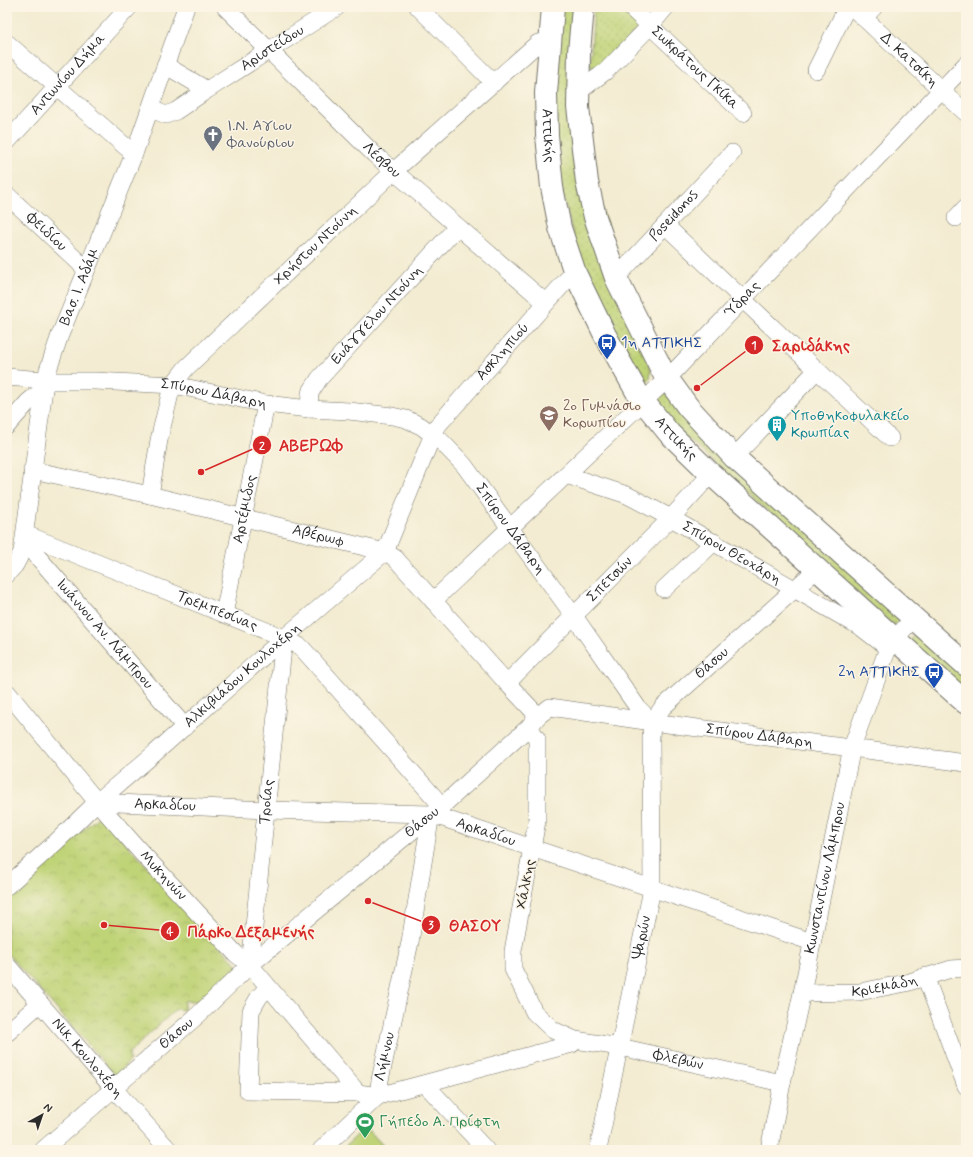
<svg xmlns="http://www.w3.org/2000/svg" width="973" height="1157" font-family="Mynerve,sans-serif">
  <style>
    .grass { fill: url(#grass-dots); stroke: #757f51 }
    .park { fill: url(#park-crowns); stroke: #757f51 }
    .pitch { fill: #bfd377; stroke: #757f51 }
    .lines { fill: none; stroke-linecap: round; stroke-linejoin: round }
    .minor-casing { stroke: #716f65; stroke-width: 18 }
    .major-casing { stroke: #716f65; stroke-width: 24 }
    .minor { stroke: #fff; stroke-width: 17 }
    .major { stroke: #fff; stroke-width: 22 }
    .labels { text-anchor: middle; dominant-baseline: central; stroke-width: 3; stroke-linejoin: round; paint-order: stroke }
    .street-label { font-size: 15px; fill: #2b2b2b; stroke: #fcf5e5 }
    .worship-label { font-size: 15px; fill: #5b616d; stroke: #fcf5e5; text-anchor: start }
    .transit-label { font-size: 15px; fill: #164399; stroke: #fcf5e5; text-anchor: start }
    .education-label { font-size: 15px; fill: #785e54; stroke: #fcf5e5; text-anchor: start }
    .culture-label { font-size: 15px; fill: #0d838f; stroke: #fcf5e5; text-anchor: start }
    .leisure-label { font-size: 15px; fill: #27864d; stroke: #fcf5e5; text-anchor: start }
    .leader { fill: none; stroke: #d62828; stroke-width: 1.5 }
    .callout-dot { fill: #d62828; stroke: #fcf5e5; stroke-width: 1.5 }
    .mark-label { font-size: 12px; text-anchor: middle; font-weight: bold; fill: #fff }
    .callout-label { font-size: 16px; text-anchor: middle; font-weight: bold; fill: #d62828; stroke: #fcf5e5; stroke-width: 3; stroke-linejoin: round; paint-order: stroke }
  </style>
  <defs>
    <pattern id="grass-dots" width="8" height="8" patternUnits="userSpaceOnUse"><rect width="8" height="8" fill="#bfd377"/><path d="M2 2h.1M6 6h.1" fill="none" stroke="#a4b567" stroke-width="1.8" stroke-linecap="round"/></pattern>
    <pattern id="park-crowns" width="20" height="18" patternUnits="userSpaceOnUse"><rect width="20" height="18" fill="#bfd377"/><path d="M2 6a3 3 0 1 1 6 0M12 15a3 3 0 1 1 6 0" fill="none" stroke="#a4b567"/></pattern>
  </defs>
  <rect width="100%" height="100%" fill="#fcf5e5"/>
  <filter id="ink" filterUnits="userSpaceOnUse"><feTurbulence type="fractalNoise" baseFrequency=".025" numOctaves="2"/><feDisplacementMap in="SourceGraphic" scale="8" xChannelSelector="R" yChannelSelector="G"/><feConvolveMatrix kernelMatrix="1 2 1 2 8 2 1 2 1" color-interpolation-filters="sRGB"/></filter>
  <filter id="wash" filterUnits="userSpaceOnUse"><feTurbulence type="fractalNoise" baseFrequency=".012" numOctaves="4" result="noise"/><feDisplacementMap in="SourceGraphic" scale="16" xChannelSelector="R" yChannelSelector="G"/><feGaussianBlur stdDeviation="0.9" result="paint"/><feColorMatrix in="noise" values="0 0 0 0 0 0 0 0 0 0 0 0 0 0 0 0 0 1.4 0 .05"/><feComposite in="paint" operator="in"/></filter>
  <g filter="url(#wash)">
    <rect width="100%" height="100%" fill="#f3ecd2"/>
    <g class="grass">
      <path d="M559,7h16l-5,96 81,268 -1,7 -4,4 -4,1 -58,-107 -29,-111z"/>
      <path d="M594,7h25l21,19 -43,44 -7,-4z"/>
      <path d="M665,394l3,2 232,223 -6,7 -243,-221 11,-10z"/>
      <path d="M916,634l7,3 43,39v22l-57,-57z"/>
    </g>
    <path class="park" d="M100,815l140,153 -40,35 -2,-2h-14v9l-8,-1 -47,44 1,8 -15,14 -108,-122v-56z"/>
    <path class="pitch" d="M366,1127l21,23h-46z"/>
  </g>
  <g filter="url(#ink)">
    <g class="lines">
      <g class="minor-casing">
        <g id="minor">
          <path id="s1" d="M225,7l149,147 172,149"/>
          <path d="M418,7l76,76"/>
          <path id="s2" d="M630,7l113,106"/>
          <path id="s3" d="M852,7l114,106"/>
          <path d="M864,18l10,-11"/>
          <path d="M7,43l127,111"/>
          <path d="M165,65l42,25"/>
          <path d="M816,70l31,-63"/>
          <path d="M578,92l28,-21 44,-45 16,-19"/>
          <path id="s4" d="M151,109l15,6 10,-4 31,-21 130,-83"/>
          <path id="s5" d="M7,142l122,-135"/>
          <path id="s6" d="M7,195l79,74"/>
          <path d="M956,218l10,-11"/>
          <path d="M665,225l152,145 73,68"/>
          <path id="s7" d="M616,278l116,-125"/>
          <path id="s8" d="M7,377l47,4h41l79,4 92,19 43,5 40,2 43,5 14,3 15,7 19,14 24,25 110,151 64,92 14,14 314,41"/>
          <path id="s9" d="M309,409l1,-16 9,-14 138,-152"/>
          <path d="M7,426l21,-24 16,-13"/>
          <path d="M734,457l83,-87"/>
          <path id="s10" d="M32,470l118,25 235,57 10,6 112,125 31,33"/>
          <path id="s11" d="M566,475l61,20 44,23 191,110 26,20"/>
          <path id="s12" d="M150,495l9,-55 11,-46 6,-13 10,-13 208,-197 144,-128 11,-2"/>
          <path id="s13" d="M25,534l259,104 17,9 141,159"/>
          <path id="s14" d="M24,541l161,186"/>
          <path id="s15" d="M7,574l8,-9 7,-13 22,-163 4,-19 12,-35 74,-181 52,-147"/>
          <path d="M664,589l50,-47"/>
          <path id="s16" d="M433,601l234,-222 299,-315"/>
          <path id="s17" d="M224,614l42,-210"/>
          <path id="s18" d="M507,683l164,-165 40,-44"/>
          <path id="s19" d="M7,692l90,110 42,48 97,104 14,11 108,128 20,3 194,-52 3,-4"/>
          <path id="s20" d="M529,727l8,12v82l-24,130v18l21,43 19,18 22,10 45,7 162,36"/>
          <path id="s21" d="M97,802l169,8 165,4 381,128"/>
          <path id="s22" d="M7,886l49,-44 41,-40 58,-49 129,-115 101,-86 44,-108 9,-19 133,-150 4,-2"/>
          <path id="s23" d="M7,965l106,123 56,62"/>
          <path id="s24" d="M250,965l34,-327"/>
          <path d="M925,976l41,110"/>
          <path d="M268,987l-9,10 -8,14 -3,80 110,2"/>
          <path id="s25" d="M802,993l57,-1 47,-9 45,-14 15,-1"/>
          <path d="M7,1033l33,-30"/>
          <path d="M425,1084l61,66"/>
          <path id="s26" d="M378,1096l2,-16 30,-138 21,-128"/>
          <path id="s27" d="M43,1150l155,-135 52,-50 192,-159 87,-79 9,-11 12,-9 102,15 11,-15 153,-137"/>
          <path d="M321,1150l57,-54"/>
          <path id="s28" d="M598,1150l54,-261 -1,-152 1,-15"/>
          <path id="s29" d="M769,1150l13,-67 20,-90 50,-246 36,-99 25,-30"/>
        </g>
      </g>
      <g class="major-casing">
        <g id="major">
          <path id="s30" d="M553,7l-7,86 1,42 5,52 8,41 15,45 30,62 33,59 5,7 26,32 42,41 255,229"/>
          <path d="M583,7l-4,45 -1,55 9,75 8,35 21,61 48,96 24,33 46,50 232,208"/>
        </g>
      </g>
      <use href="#minor" class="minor"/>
      <use href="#major" class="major"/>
    </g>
  </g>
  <defs>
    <g id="church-pin" transform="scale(1)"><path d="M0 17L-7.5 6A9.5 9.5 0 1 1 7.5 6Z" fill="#6b7280" stroke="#fcf5e5"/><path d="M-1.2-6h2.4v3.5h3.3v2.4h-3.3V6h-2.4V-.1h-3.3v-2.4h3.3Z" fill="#fff"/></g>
    <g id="bus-pin" transform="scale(1)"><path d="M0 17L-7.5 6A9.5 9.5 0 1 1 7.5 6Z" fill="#1a4fb4" stroke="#fcf5e5"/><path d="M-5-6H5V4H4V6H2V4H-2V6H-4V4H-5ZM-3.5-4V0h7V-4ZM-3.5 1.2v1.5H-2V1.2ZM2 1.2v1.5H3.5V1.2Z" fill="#fff"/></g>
    <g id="school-pin" transform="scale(1)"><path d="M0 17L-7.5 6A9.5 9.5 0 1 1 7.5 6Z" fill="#8d6e63" stroke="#fcf5e5"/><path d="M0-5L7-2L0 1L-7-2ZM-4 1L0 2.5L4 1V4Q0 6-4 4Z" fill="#fff"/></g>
    <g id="building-pin" transform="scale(1)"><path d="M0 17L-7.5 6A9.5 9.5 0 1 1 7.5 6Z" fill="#0f9aa8" stroke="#fcf5e5"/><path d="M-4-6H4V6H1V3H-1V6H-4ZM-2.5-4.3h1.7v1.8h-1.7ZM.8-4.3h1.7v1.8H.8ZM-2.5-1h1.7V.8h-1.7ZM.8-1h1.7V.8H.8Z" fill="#fff"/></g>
    <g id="stadium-pin" transform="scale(1)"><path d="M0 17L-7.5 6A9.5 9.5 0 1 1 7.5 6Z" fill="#2e9e5b" stroke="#fcf5e5"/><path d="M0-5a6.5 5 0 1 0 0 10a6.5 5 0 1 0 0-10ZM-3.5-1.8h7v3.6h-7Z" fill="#fff"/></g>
  </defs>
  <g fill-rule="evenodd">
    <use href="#church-pin" x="213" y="135"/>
    <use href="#bus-pin" x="607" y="343"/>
    <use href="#school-pin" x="549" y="415"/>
    <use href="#building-pin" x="777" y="425"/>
    <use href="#bus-pin" x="934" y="672"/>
    <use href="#stadium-pin" x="365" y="1122"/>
  </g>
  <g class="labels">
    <g class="street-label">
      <text stroke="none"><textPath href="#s4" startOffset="142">Αριστείδου</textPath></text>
      <text stroke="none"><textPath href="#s3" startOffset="78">Δ. Κατσίκη</textPath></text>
      <text stroke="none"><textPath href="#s2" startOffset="89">Σωκράτους Γκίκα</textPath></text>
      <text stroke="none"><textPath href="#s5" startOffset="91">Αντωνίου Δήμα</textPath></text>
      <text stroke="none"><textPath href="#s30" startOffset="129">Αττικής</textPath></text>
      <text stroke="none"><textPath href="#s1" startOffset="219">Λέσβου</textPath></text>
      <text stroke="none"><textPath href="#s7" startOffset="85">Poseidonos</textPath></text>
      <text stroke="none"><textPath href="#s6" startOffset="54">Φειδίου</textPath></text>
      <text stroke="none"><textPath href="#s12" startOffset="312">Χρήστου Ντούνη</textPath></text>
      <text stroke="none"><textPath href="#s15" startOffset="300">Βασ. Ι. Αδάμ</textPath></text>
      <text stroke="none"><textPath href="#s16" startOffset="432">Ύδρας</textPath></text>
      <text stroke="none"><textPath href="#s9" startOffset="119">Ευάγγελου Ντούνη</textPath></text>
      <text stroke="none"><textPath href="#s22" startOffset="740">Ασκληπιού</textPath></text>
      <text stroke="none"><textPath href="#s8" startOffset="208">Σπύρου Δάβαρη</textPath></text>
      <text stroke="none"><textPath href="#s30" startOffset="465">Αττικής</textPath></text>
      <text stroke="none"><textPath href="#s17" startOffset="107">Αρτέμιδος</textPath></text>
      <text stroke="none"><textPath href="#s8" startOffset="556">Σπύρου Δάβαρη</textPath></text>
      <text stroke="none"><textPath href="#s10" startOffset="294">Αβέρωφ</textPath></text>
      <text stroke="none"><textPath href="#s11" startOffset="184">Σπύρου Θεοχάρη</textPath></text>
      <text stroke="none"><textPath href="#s18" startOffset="146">Σπετσών</textPath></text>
      <text stroke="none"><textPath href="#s13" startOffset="207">Τρεμπεσίνας</textPath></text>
      <text stroke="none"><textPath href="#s14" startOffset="123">Ιωάννου Αν. Λάμπρου</textPath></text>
      <text stroke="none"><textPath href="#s27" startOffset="861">Θάσου</textPath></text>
      <text stroke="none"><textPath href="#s22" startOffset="316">Αλκιβιάδου Κουλοχέρη</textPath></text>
      <text stroke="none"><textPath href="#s8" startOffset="904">Σπύρου Δάβαρη</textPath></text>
      <text stroke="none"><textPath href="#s24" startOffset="164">Τροίας</textPath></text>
      <text stroke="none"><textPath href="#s21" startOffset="68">Αρκαδίου</textPath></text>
      <text stroke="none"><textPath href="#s27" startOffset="501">Θάσου</textPath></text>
      <text stroke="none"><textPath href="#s21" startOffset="392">Αρκαδίου</textPath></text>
      <text stroke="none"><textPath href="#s19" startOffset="241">Μυκηνών</textPath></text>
      <text stroke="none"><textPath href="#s29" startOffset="278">Κωνσταντίνου Λάμπρου</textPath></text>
      <text transform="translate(526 884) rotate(-79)">Χάλκης</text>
      <text stroke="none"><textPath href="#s28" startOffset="217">Ψαρών</textPath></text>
      <text stroke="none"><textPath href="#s25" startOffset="83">Κριεμάδη</textPath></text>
      <text stroke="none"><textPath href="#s27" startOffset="177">Θάσου</textPath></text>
      <text stroke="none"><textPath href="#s26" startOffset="40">Λήμνου</textPath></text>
      <text stroke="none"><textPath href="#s23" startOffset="123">Νικ. Κουλοχέρη</textPath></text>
      <text stroke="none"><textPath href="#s20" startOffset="450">Φλεβών</textPath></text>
    </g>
    <g class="worship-label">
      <text x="227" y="126">Ι.Ν. Αγιου<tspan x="227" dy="17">Φανούριου</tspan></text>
    </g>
    <g class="transit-label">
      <text x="621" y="343">1η ΑΤΤΙΚΗΣ</text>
      <text x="920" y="672" text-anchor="end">2η ΑΤΤΙΚΗΣ</text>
    </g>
    <g class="education-label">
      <text x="563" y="406">2ο Γυμνάσιο<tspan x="563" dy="17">Κορωπίου</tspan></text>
    </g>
    <g class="culture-label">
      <text x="791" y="416">Υποθηκοφυλακείο<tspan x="791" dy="17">Κρωπίας</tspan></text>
    </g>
    <g class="leisure-label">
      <text x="379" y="1122">Γήπεδο Α. Πρίφτη</text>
    </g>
  </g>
  <path class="leader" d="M697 388L754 345M201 472L262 445M368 901L431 925M104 925L170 931"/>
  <g class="callout-dot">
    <circle cx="697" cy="388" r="4"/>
    <circle cx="201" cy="472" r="4"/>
    <circle cx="368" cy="901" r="4"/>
    <circle cx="104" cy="925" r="4"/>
    <circle cx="754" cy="345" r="10"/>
    <circle cx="262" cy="445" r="10"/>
    <circle cx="431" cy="925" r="10"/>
    <circle cx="170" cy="931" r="10"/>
  </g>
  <g class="mark-label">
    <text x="754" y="349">1</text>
    <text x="262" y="450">2</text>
    <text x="431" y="929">3</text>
    <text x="170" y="935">4</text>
  </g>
  <g class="callout-label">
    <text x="811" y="351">Σαριδάκης</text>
    <text x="311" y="451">ΑΒΕΡΩΦ</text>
    <text x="475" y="931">ΘΑΣΟΥ</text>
    <text x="251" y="937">Πάρκο Δεξαμενής</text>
  </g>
  <rect width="973" height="1157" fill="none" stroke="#fcf5e5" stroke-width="24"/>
  <g transform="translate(42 1115) rotate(40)" stroke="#fcf5e5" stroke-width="3" paint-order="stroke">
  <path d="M0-3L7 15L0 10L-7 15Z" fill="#2b2b2b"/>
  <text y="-6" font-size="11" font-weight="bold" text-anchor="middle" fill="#2b2b2b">N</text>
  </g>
</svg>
